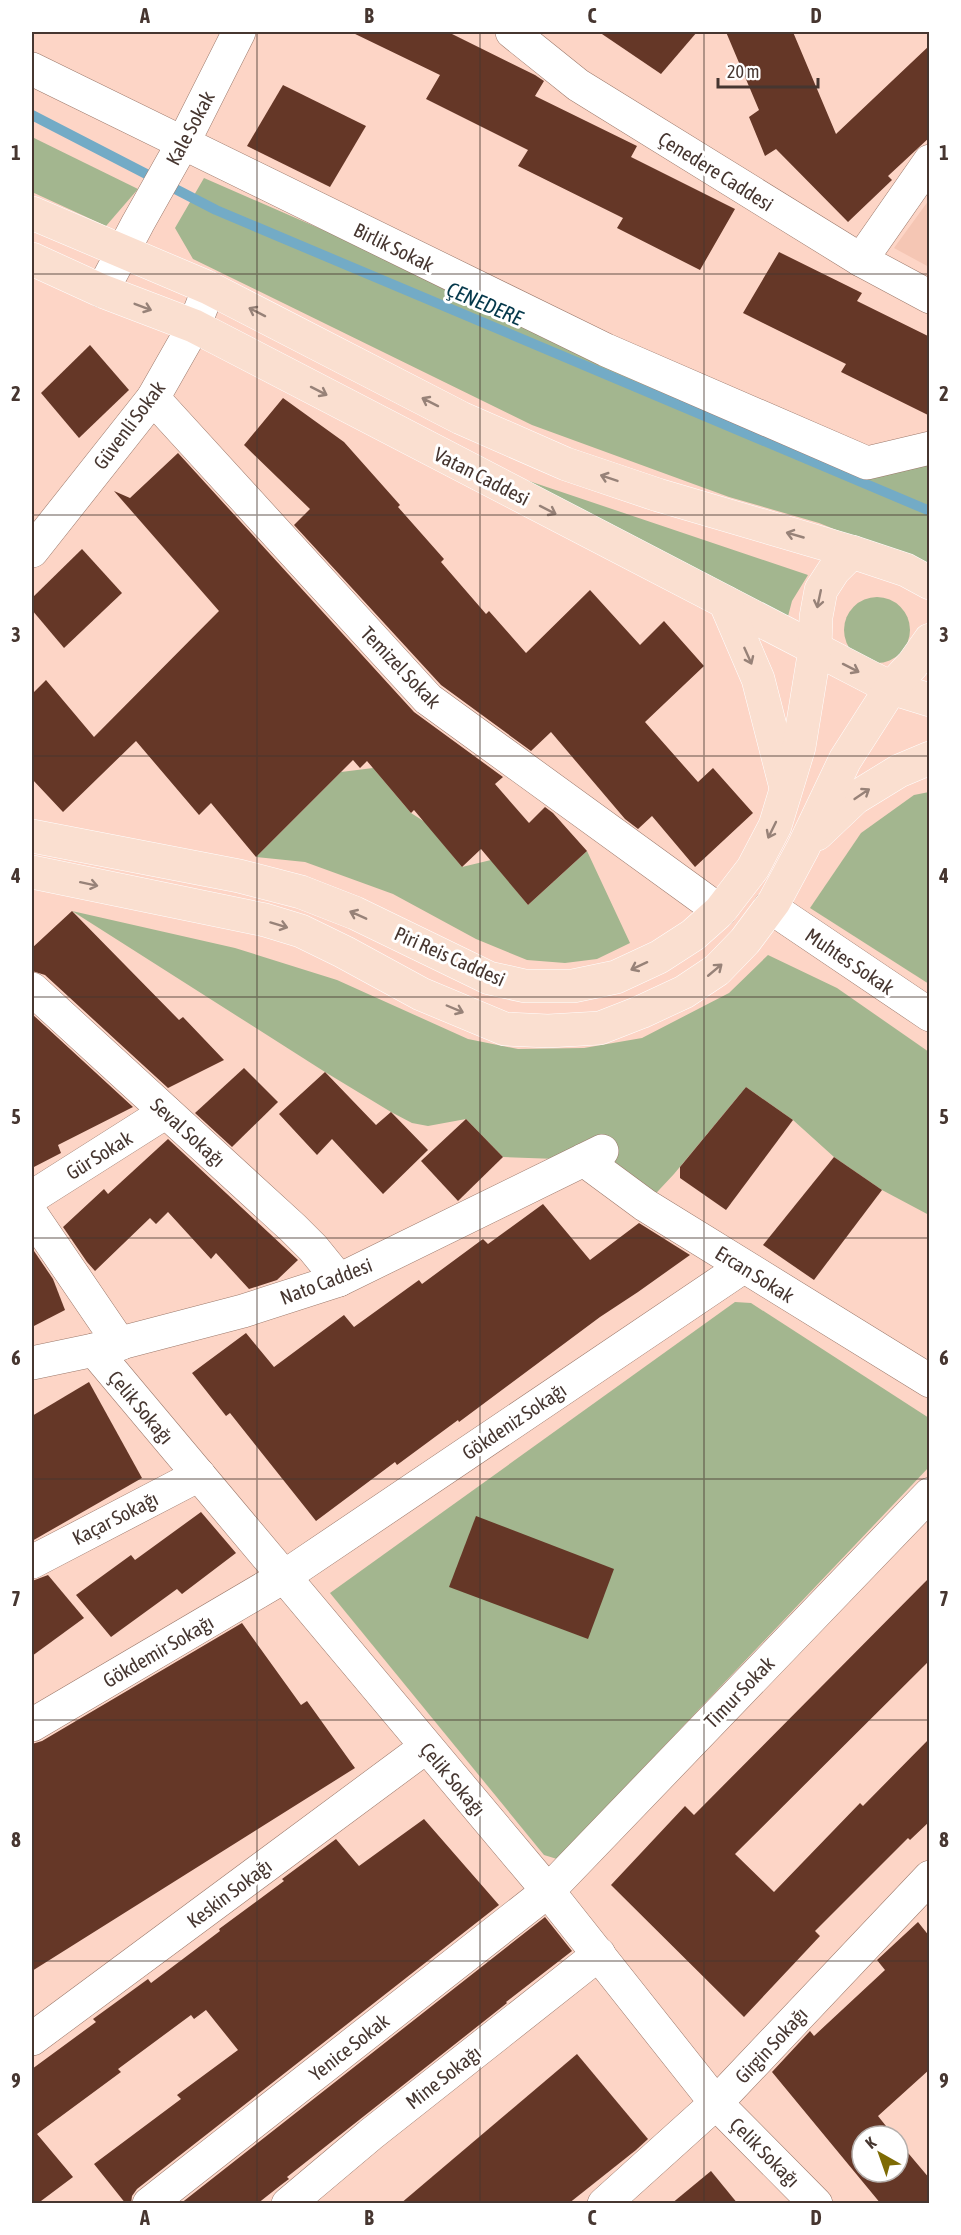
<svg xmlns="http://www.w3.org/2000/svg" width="961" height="2235" font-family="'Asap Condensed',sans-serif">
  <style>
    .built { fill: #f5c6b4 }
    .green { fill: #a3b68f }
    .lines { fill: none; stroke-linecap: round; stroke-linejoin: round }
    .stream { stroke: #73abc6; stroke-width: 10 }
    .building { fill: #653727 }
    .minor-casing { stroke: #9c796b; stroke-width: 34 }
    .major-casing { stroke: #fff; stroke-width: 34 }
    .minor { stroke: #fff; stroke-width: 33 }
    .major { stroke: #fadfd0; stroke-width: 33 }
    .oneway { stroke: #978278 }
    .grid { fill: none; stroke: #463630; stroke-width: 1.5; stroke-opacity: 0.55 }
    .labels { text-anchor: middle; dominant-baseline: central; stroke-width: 6; stroke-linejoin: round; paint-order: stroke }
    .street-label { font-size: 20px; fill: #463630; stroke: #fff }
    .water-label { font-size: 21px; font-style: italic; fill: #04384b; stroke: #fff }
    .neatline { fill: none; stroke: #463630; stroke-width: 2 }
    .grid-label { font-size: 20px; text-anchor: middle; font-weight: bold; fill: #463630 }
  </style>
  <rect width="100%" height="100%" fill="#fdd5c6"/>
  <path class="built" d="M929,200v67l-35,-19z"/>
  <g class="green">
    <path d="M32,137l106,52 -32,37 -74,-34z"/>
    <path d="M204,178l678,296 47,-13v106l-110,-44 -90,-26 -197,-72 -339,-166 -18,-31z"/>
    <path d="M517,477l291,98 -16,26 -6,23z"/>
    <circle cx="877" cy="630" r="33"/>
    <path d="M373,768l38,45 14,9 37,45 29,-7 37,45 59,-54 43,92 -33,16 -32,4 -38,-3 -51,-21 -83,-45 -88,-32 -49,-5 85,-85z"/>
    <path d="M929,792h1l-1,192 -119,-76 51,-75 53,-38z"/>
    <path d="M72,911l163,37 102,32 131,59 50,10 66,-1 58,-10 87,-45 39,-38 69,33 92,64v163l-47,-25 -48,-33 -41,-37 -47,-33 -72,87 -29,31 -61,-45 -81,-3 -37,-38 -38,7 -16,-3 -21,-11 -66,-40z"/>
    <path d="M735,1302l16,1 178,115v49l-372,392 -13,-4 -214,-262z"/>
  </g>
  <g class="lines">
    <path class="stream" d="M32,115l184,95 714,301"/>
  </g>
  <g class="building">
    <path d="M351,32h97l87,43 9,6 -9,15 102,50 -6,11 104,52 -35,61 -83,-42 6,-10 -105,-52 10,-16 -102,-51 14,-24z"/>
    <path d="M599,32h98l-36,42z"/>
    <path d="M726,32h67l43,102 94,-89v92l-42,39 4,4 -44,42 -72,-73 -11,7 -16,-39 10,-7z"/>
    <path d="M283,85l83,41 -36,61 -83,-41z"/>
    <path d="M779,252l83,41 -5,8 73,36v79l-89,-44 5,-8 -103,-51z"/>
    <path d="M90,345l39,45 -50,48 -38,-45z"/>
    <path d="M283,398l61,44 56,63 -2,2 46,52 -3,3 45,52 3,-3 37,42 64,-63 50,55 24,-24 40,45 -59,56 53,60 15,-14 40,45 -58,54 -43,-51 -14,13 -13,-10 -74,-87 -20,19 -90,-66 -147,-160 16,-16 -66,-64z"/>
    <path d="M178,453l236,259 89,65 -8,7 34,39 16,-16 8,6 34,38 -59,54 -47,-56 -19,18 -48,-57 -3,3 -44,-52 -7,7 -7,-8 -97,97 -45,-54 -12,12 -63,-74 -73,71 -31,-33v-85l14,-14 48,57 125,-126 -105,-120 16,7z"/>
    <path d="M82,549l40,44 -58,55 -32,-38v-12z"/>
    <path d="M72,911l107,109 4,-3 41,43 -56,28 -123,-113 -13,-4v-23z"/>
    <path d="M32,1014l101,93 -75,38 3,8 -29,15z"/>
    <path d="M244,1068l34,34 -46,45 -37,-34z"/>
    <path d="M325,1072l51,53 15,-13 37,38 -45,44 -51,-55 -15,16 -38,-41z"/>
    <path d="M746,1087l47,33 -67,90 -46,-32v-11z"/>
    <path d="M466,1119l37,38 -45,44 -37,-40z"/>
    <path d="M168,1139l130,121 -21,20 -28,9 -33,-36 -5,6 -43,-47 -12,12 -6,-6 -55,53 -8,-9 -24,-35 41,-38 4,5z"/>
    <path d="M834,1157l48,33 -68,90 -51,-35z"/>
    <path d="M543,1204l47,56 49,-37 51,32 -52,37 -38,25 -141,105 -1,-2 -61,45 -2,-3 -79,59 -86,-108 -4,3 -34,-43 54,-40 28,34 70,-52 10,12 65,-47 3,4 61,-45 5,5z"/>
    <path d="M32,1248l21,31 12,31 -33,17z"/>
    <path d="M89,1382l53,96 -110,63v-125z"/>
    <path d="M201,1512l35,41 -54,41 -5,-5 -66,48 -35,-42 55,-40 4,5z"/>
    <path d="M476,1516l138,53 -26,70 -139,-52z"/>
    <path d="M48,1575l36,43 -52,38v-75z"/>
    <path d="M930,1577v83l-195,194 39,38 86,-89 3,3 67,-68v83l-20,19 -2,-2 -93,93 5,5 -76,81 -133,-132 74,-79 9,9z"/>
    <path d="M242,1623l59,82 6,-4 48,67 -323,203v-227l10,-3z"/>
    <path d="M424,1819l75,86 -362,284 -5,7 -1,8h-5l-32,-40 87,-65 -4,-4 61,-45 -32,-40 -12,9 -3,-4 -73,54 3,3 -84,62 36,43 -36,27h-5v-135l64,-47 -3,-3 55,-40 3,4 69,-52 -1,-2 65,-48 -2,-2 54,-40 23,27z"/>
    <path d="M545,1917l27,34 -66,51 1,1 -220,174 2,2 -8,6 -24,19h-77z"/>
    <path d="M918,1922l12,15v132l-52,47 16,20h-32v36h36v-31l32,38v25h-49l-109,-132 38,-41 4,5 71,-66 -8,-10z"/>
    <path d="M577,2054l71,85 -12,11 -68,54h-168z"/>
    <path d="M711,2171l27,33h-67z"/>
  </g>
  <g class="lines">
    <g class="minor-casing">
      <g id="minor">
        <path d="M512,32l66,53 283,175 69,37"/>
        <path d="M32,69l574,281 261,113 63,-15"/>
        <path d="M861,260l69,-99"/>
        <path d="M102,291l36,-68 45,-80 56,-111"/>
        <path d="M153,398l275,301 292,212"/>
        <path d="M32,551l121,-153 41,-72 15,-38"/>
        <path d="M770,907l160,108"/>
        <path d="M32,989l261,239 20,20 26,32"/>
        <path d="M584,1160l61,45 285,176"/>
        <path d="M32,1197l134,-85"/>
        <path d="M32,1215l88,129"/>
        <path d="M94,1350l454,541 168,212 100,101"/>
        <path d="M32,1363l62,-13 149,-39 96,-31 263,-129"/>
        <path d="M32,1562l167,-87"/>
        <path d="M32,1725l253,-149 458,-309"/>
        <path d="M32,2039l394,-292"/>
        <path d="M149,2204l399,-313 382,-397"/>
        <path d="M288,2204l82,-69 229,-181"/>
        <path d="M604,2204l112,-101 214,-226"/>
      </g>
    </g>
    <g class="major-casing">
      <g id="major">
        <path d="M32,213l177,75 252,130 105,46 92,31 194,57 54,18 24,13"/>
        <path d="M32,259l70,32 92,35 697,362 39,12"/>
        <path d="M725,602l33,77 28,109"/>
        <path d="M817,834l38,-36 44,-27 31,-13"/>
        <path d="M32,836l207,40 62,16 54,21 134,65 36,8h48l43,-9 43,-20 34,-22 27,-24 33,-43 22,-42 24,-79 16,-98 1,-32 5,-27 13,-20 18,-18"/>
        <path d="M32,872l233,48 36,11 43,21 77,42 84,35 43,2 52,-3 41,-16 43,-20 33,-22 28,-29 29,-39 29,-54 42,-88 46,-72 22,-24 17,-24"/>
      </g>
    </g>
    <use href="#minor" class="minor"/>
    <use href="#major" class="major"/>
  </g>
  <defs><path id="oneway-shaft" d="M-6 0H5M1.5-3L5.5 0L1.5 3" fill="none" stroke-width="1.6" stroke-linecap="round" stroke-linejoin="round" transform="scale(1.5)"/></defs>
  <g class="oneway">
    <use href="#oneway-shaft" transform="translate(143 307) rotate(21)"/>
    <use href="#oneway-shaft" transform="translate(257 312) rotate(-153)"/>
    <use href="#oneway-shaft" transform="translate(319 391) rotate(27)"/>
    <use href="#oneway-shaft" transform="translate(430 402) rotate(-153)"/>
    <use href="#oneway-shaft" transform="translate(609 478) rotate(-161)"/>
    <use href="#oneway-shaft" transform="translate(548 510) rotate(27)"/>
    <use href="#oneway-shaft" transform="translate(795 535) rotate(-164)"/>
    <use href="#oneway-shaft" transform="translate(819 599) rotate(102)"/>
    <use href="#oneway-shaft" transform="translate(748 656) rotate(66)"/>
    <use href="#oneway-shaft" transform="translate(851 668) rotate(27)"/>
    <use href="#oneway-shaft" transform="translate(862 794) rotate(-34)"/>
    <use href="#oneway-shaft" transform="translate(772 830) rotate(116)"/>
    <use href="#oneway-shaft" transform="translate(89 884) rotate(12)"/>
    <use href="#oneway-shaft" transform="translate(358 915) rotate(-156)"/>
    <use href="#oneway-shaft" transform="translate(279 925) rotate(17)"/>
    <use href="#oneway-shaft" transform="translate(639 966) rotate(155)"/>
    <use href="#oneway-shaft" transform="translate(715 970) rotate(-40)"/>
    <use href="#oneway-shaft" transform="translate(455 1009) rotate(23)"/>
  </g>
  <path class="grid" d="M257,32v2172M480,32v2172M704,32v2172M32,274h898M32,515h898M32,756h898M32,997h898M32,1238h898M32,1479h898M32,1720h898M32,1961h898"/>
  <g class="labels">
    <g class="street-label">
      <text transform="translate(190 128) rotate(-62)">Kale Sokak</text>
      <text transform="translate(716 171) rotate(32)">Çenedere Caddesi</text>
      <text transform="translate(394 247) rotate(26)">Birlik Sokak</text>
      <text transform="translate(129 425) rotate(-53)">Güvenli Sokak</text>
      <text transform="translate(482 476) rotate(27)">Vatan Caddesi</text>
      <text transform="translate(401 667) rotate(46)">Temizel Sokak</text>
      <text transform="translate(450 956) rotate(24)">Piri Reis Caddesi</text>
      <text transform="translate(850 961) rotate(34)">Muhtes Sokak</text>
      <text transform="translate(188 1132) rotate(42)">Seval Sokağı</text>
      <text transform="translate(99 1155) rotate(-32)">Gür Sokak</text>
      <text transform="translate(755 1274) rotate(32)">Ercan Sokak</text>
      <text transform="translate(326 1281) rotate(-21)">Nato Caddesi</text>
      <text transform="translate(141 1407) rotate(50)">Çelik Sokağı</text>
      <text transform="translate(514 1421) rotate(-34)">Gökdeniz Sokağı</text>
      <text transform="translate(115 1518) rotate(-27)">Kaçar Sokağı</text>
      <text transform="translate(158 1651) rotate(-30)">Gökdemir Sokağı</text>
      <text transform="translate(739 1692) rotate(-46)">Timur Sokak</text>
      <text transform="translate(453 1779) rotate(50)">Çelik Sokağı</text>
      <text transform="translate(229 1893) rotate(-37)">Keskin Sokağı</text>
      <text transform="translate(771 2045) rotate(-47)">Girgin Sokağı</text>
      <text transform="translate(349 2047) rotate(-38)">Yenice Sokak</text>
      <text transform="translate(443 2077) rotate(-38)">Mine Sokağı</text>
      <text transform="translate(765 2152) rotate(45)">Çelik Sokağı</text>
    </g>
    <g class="water-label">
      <text transform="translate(485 303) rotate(23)">ÇENEDERE</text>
    </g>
  </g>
  <rect width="961" height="2235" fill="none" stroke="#ffffff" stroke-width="66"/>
  <g transform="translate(880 2154) rotate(320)"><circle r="28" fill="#ffffff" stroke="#b5afac" stroke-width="1.5"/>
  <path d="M0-4.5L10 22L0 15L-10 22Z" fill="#7e6b04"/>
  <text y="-9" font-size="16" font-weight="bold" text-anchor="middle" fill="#463630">K</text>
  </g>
  <path d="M718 78v9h100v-9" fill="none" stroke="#463630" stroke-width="3"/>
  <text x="727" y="78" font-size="18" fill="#463630" stroke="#ffffff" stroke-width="4.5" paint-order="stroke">20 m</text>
  <rect x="33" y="33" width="895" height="2169" class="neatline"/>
  <g class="grid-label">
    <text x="145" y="23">A</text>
    <text x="369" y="23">B</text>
    <text x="592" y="23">C</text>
    <text x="816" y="23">D</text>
    <text x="16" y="160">1</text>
    <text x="944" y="160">1</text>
    <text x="16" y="401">2</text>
    <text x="944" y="401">2</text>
    <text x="16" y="642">3</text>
    <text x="944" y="642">3</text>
    <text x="16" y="883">4</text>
    <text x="944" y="883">4</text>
    <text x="16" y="1124">5</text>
    <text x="944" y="1124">5</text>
    <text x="16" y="1365">6</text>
    <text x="944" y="1365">6</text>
    <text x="16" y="1606">7</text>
    <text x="944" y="1606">7</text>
    <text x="16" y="1847">8</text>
    <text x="944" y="1847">8</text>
    <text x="16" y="2088">9</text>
    <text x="944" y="2088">9</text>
    <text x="145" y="2225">A</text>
    <text x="369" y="2225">B</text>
    <text x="592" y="2225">C</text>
    <text x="816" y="2225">D</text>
  </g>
</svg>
